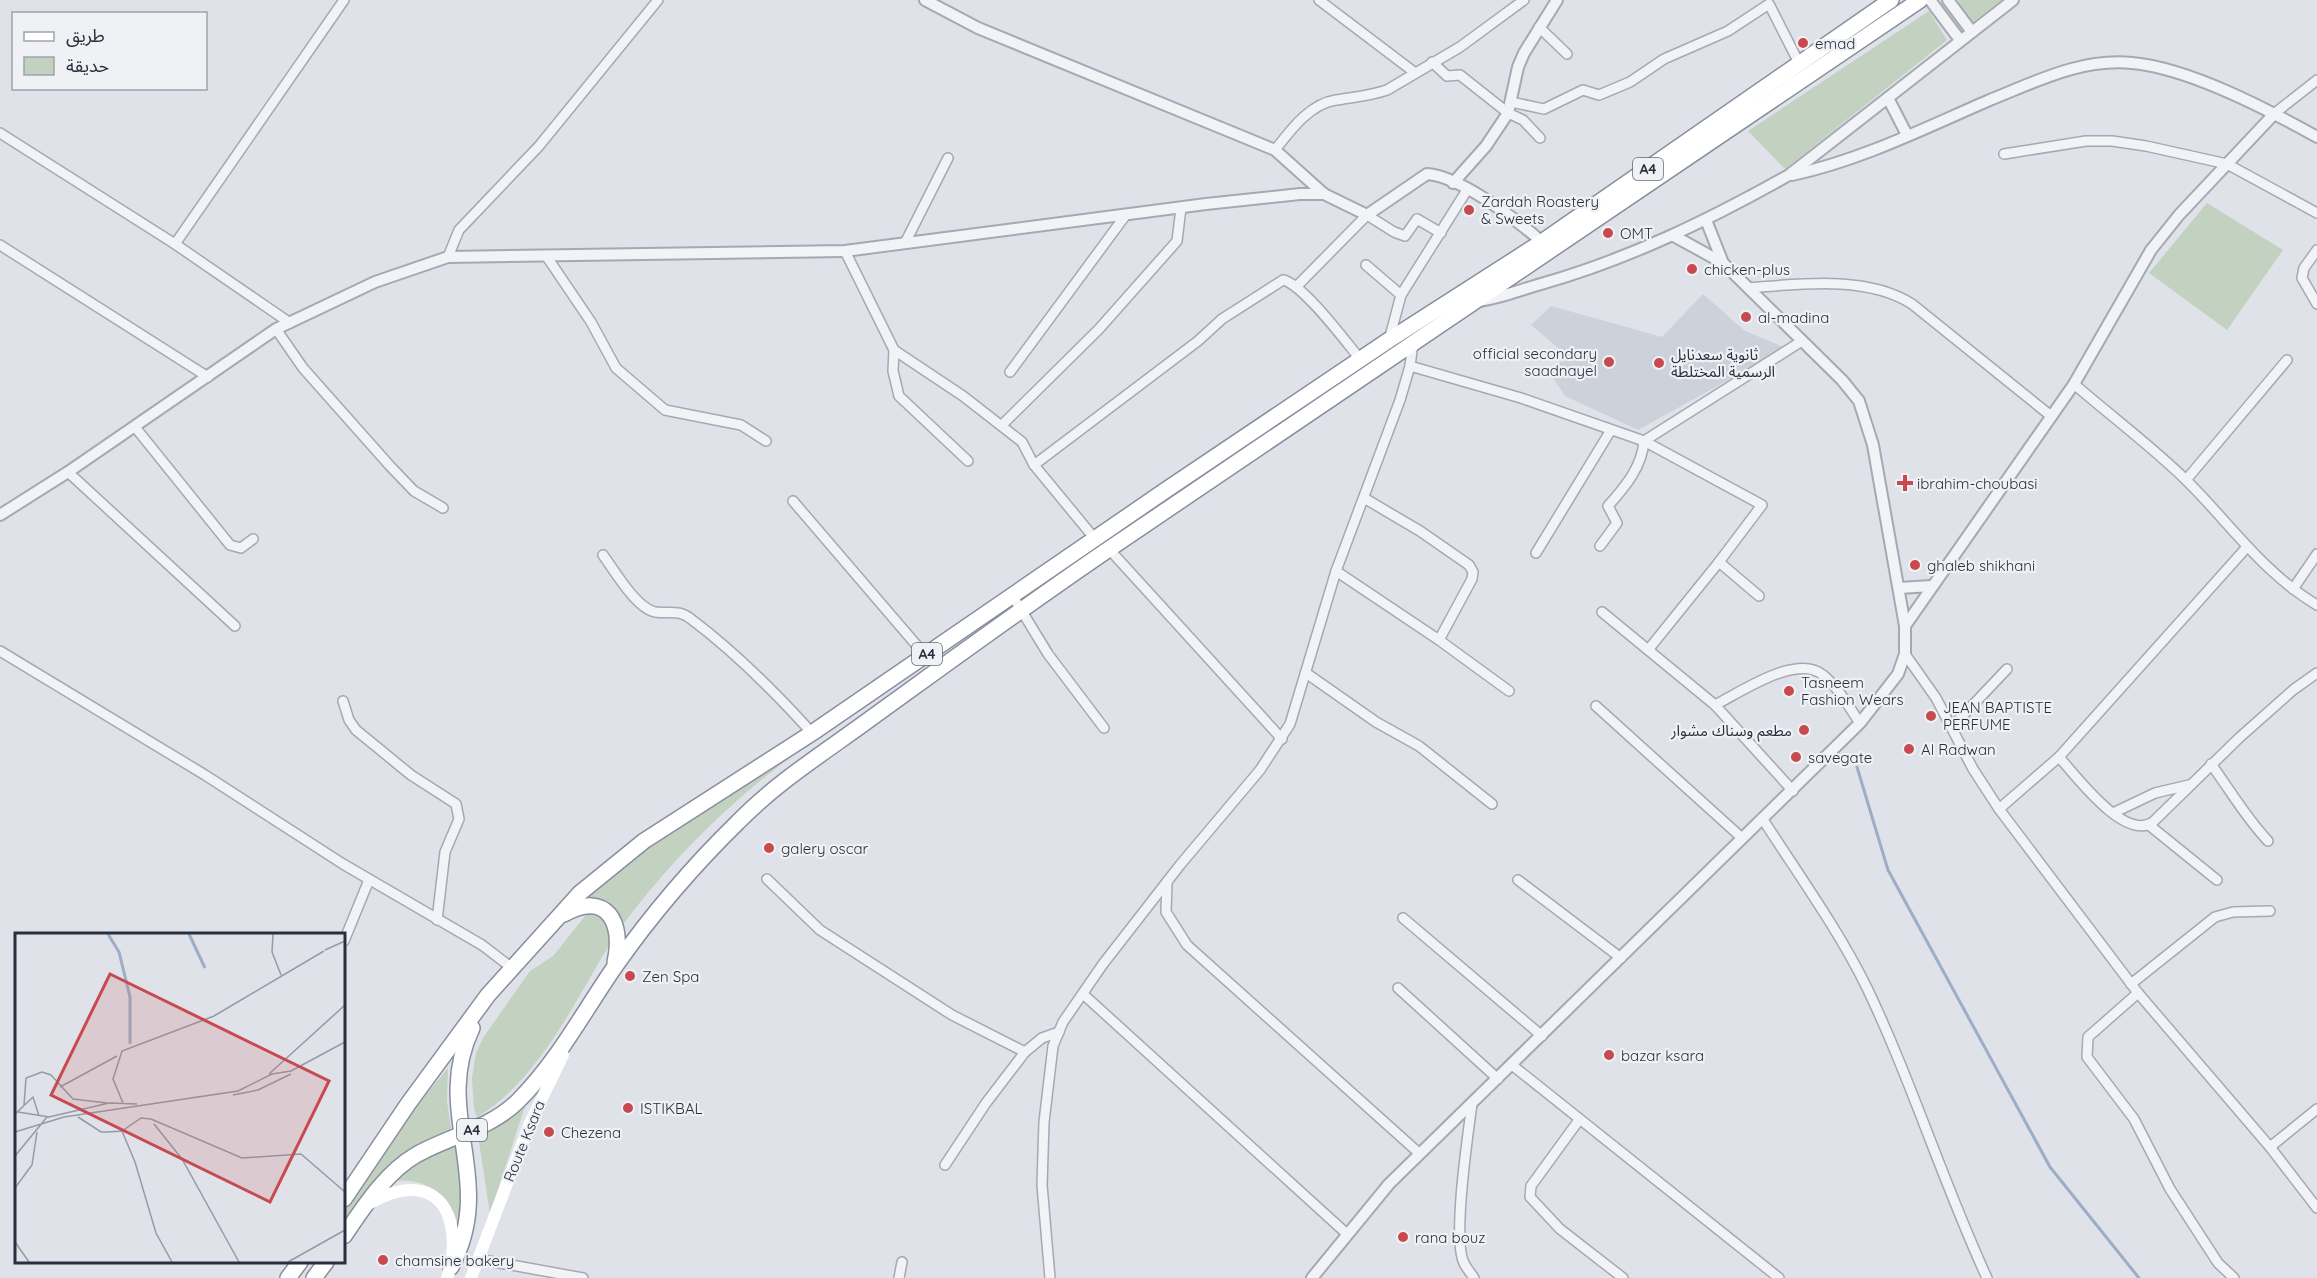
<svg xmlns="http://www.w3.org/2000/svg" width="2317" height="1278" font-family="Quicksand,'Noto Sans Arabic',sans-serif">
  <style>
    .built { fill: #cdd1da }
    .green { fill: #c3d1c1 }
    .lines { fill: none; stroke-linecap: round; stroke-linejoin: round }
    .stream { stroke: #9cadc6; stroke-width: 3 }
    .minor-casing { stroke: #a5a9b2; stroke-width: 12 }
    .tertiary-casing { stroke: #a5a9b2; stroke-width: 14 }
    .trunk-casing { stroke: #878e9e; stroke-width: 18 }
    .minor { stroke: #f2f3f6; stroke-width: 9 }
    .tertiary { stroke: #f2f3f6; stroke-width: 10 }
    .secondary { stroke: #fff; stroke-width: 12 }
    .trunk { stroke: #fff; stroke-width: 15 }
    .poi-dot { fill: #c74a51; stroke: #eff1f5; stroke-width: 2 }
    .labels { text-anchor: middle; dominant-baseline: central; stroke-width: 4.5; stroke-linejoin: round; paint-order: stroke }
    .shield { fill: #eff1f5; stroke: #646975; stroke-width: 1.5 }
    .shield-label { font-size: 14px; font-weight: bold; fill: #292f3e }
    .poi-label { font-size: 15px; fill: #292f3e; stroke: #eff1f5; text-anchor: start }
    .street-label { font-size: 15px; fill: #292f3e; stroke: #eff1f5 }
    .inset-river { fill: none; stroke: #9cadc6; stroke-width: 3 }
    .inset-road { fill: none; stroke: #969aa4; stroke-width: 1.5 }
    .view { fill: #c74a51; fill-opacity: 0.15; stroke: #c74a51; stroke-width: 3 }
    .inset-edge { fill: none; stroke: #292f3e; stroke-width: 3 }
  </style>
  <rect width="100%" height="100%" fill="#dfe2e8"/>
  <path class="built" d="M1703,294l42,37 41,17 -148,82 -73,-34 -17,-26 21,-13 -38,-32 20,-19 111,31z"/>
  <g class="green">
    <path d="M1958,0h43l-28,22 -11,-10z"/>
    <path d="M1929,11l18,29 -162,129 -37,-38z"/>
    <path d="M2207,203l76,47 -56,80 -78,-57z"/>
    <path d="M797,752c-68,51 -121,103 -173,171 -7,-17 -19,-25 -37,-26 64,-57 136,-102 210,-145z"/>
    <path d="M594,913l14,11 3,17 -4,8c-34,56 -71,134 -130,168l-3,-8 -2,-31 4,-25 7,-15 47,-67 23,-15 33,-41z"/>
    <path d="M448,1068l-1,33 4,28 -54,30 -53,60v-8l53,-81z"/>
    <path d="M525,1106l-35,108 -12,-79 14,-6z"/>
    <path d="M456,1141l6,56 -4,26c-10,-28 -32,-46 -64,-42l28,-22z"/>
  </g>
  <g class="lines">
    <path class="stream" d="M1857,767l31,103 162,297 89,111"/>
    <g class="minor-casing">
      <g id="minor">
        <path d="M1319,0l95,72"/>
        <path d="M1539,27l28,27"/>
        <path d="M1432,62l15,14 13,-1 48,38 15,7 17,18"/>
        <path d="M1511,102l33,7 39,-19 16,5 31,-13 34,-23 64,-28 41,-27 30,59"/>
        <path d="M2275,113l42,-33"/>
        <path d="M0,133l175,111 115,79"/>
        <path d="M1275,150c15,-19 34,-46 61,-50 18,-3 34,-4 51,-10l73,-43 64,-47"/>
        <path d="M2004,154l82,-13h26l34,5 81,18 90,49"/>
        <path d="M905,243l43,-85"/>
        <path d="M175,244l169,-244"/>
        <path d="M0,245l208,132"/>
        <path d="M2317,250l-13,18 -2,10 15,26"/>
        <path d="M845,251l49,99 69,46 59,46 12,23 61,74"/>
        <path d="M448,257l11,-27 80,-84 119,-146"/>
        <path d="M547,257l44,65 25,46 49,42 76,15 25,16"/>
        <path d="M1366,265l35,30"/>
        <path d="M1296,287l71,-72 27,17 11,4 12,-17 24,14"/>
        <path d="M1748,288c51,-4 119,-13 164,16l139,112"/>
        <path d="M276,329l27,39 87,98 24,25 29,17"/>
        <path d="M1389,340l12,-45 66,-105"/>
        <path d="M894,350l-1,21 6,25 69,65"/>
        <path d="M1410,366l111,32 123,43 158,-100"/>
        <path d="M1010,372l115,-156"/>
        <path d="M2074,384c37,32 76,61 111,95 43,42 79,95 132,126"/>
        <path d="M1002,425l97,-96 78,-88 4,-33"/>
        <path d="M135,427l95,118 11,3 12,-9"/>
        <path d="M1034,465l164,-124 24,-22 61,-39c20,4 63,62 77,79"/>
        <path d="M68,472l167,154"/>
        <path d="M2186,480l101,-120"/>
        <path d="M1364,498l56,33 49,34 4,7 -1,7 -33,61 70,51"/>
        <path d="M793,501l132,154"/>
        <path d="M1600,546l17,-23 -9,-17c17,-19 34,-39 36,-65l118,64 -43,57"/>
        <path d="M1109,549l173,190"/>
        <path d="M1536,553l75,-123"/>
        <path d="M603,555c11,15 33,53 52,57 14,2 24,-3 36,7 44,33 84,73 121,114"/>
        <path d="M1336,571l103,69"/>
        <path d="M2293,589l24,-35"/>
        <path d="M1012,595l36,59 56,74"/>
        <path d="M1602,612l113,93 78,86"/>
        <path d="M1648,650l71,-88 40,34"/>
        <path d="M0,651l205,124 138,89 139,81 30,23"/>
        <path d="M1905,654l31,44 37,71 26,40 139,184 132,154 47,61"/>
        <path d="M1306,673l70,49 43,24 73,58"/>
        <path d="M343,701l6,19 7,10 55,45 45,29 3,15 -14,33 -8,68"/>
        <path d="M1715,705c26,-13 82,-52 108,-30 15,12 26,32 37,48"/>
        <path d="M1596,706l146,132"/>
        <path d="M1952,727l55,-58"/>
        <path d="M2059,757c17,19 66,85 94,65l86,-84 54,-48 24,-17"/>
        <path d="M2211,764c19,26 35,54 57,77"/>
        <path d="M1999,809l60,-52 188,-210"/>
        <path d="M2113,813l42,-20 34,-8"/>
        <path d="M1762,818c36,56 76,111 105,170 45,94 76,195 120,290"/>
        <path d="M2149,825l68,55"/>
        <path d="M767,879l53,51 132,85 73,37"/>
        <path d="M1518,880l103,78"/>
        <path d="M1167,882l-1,30 21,33 233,209"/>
        <path d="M1403,918l139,118"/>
        <path d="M344,941l25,-61"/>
        <path d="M2131,984l84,-67 18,-5 37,-1"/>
        <path d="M1398,988l100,91"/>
        <path d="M2138,993l-50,44 -1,20 47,62 36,70 48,74 16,15"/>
        <path d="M1083,994l264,240"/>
        <path d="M1512,1065l267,213"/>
        <path d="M1472,1104c-4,30 -20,135 -8,159 2,5 7,10 10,15"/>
        <path d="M1579,1120l-48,66 -1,11 30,32 63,49"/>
        <path d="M2270,1147l47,-38"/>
        <path d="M945,1165l41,-62 39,-51 17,-14 17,-6"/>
        <path d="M478,1259l105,19"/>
        <path d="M899,1278l3,-16"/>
        <path d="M1050,1278l-8,-93 2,-63 9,-76 10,-24 40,-58 77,-99 80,-95 30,-46 46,-153 64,-171 10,-34 3,-23"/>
      </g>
    </g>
    <g class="tertiary-casing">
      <g id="tertiary">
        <path d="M925,0l53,28 297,122 49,44"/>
        <path d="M1930,0l30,40"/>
        <path d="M1948,0l24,32"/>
        <path d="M1888,98l19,37"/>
        <path d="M1792,175c70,-15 135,-48 200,-76 45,-18 90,-41 140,-36 57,5 135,46 185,74"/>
        <path d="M1453,183l33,-37 22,-33 10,-46 6,-14 33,-53"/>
        <path d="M1706,220l17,43"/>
        <path d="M1479,301c21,-3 41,-11 62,-17 88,-25 168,-64 248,-109l224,-175"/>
        <path d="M0,515l68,-43 208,-143 99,-47 73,-25 397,-6 361,-47 94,-10h24l43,21 60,-41c33,2 90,46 115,68"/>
        <path d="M1899,588l33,-2"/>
        <path d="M1905,626l169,-242 77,-134 28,-35 96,-102"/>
        <path d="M1312,1278l77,-94 471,-461 38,-49 7,-20v-28l-32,-181 -14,-44 -17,-21 -119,-117 -49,-27"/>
      </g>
    </g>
    <g class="trunk-casing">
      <g id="trunk">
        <path d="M564,914c43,-24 60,9 51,48"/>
        <path d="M344,1199l64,-95 80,-109 92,-102 64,-52 168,-108 354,-243 223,-150 153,-98 349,-242"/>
        <path d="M344,1236c19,-28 42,-64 72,-81 33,-19 74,-26 102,-54 40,-40 66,-90 98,-136 36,-51 77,-99 122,-143 39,-40 87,-70 132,-103 79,-57 158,-115 239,-170l811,-549"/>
        <path d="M451,1267c47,-88 -20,-153 21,-239"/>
        <path d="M288,1278l12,-16"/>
        <path d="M314,1278l12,-16"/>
      </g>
    </g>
    <use href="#minor" class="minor"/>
    <use href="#tertiary" class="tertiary"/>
    <g class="secondary">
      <path d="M368,1204c14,-7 27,-14 43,-14 46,0 47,57 36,88"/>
      <path d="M471,1278l59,-155 33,-68"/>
    </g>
    <use href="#trunk" class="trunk"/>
  </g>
  <g class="poi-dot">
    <circle cx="1803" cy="43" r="6"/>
    <circle cx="1469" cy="210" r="6"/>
    <circle cx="1608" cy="233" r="6"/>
    <circle cx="1692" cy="269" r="6"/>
    <circle cx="1746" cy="317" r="6"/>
    <circle cx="1609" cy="362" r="6"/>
    <circle cx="1659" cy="363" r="6"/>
    <path d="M1902 474h6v6h6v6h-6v6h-6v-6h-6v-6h6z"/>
    <circle cx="1915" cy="565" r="6"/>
    <circle cx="1789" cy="691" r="6"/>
    <circle cx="1931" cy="716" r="6"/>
    <circle cx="1804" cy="730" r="6"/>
    <circle cx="1909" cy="749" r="6"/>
    <circle cx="1796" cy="757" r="6"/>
    <circle cx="769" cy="848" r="6"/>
    <circle cx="630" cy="976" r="6"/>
    <circle cx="1609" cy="1055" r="6"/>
    <circle cx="628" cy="1108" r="6"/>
    <circle cx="549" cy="1132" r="6"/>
    <circle cx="1403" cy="1237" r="6"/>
    <circle cx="383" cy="1260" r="6"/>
  </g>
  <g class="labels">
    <g class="shield">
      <rect x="1633" y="158" width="30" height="22" rx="4.5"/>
      <rect x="912" y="643" width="30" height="22" rx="4.5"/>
      <rect x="457" y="1119" width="30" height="22" rx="4.5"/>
    </g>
    <g class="shield-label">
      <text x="1648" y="169">A4</text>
      <text x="927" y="654">A4</text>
      <text x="472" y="1130">A4</text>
    </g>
    <g class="poi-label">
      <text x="1815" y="43">emad</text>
      <text x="1481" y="201">Zardah Roastery<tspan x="1481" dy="17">&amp; Sweets</tspan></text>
      <text x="1620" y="233">OMT</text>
      <text x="1704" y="269">chicken-plus</text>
      <text x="1758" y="317">al-madina</text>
      <text x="1597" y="353" text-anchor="end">official secondary<tspan x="1597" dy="17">saadnayel</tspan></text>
      <text x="1671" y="354">ثانوية سعدنايل<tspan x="1671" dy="17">الرسمية المختلطة</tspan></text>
      <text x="1917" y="483">ibrahim-choubasi</text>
      <text x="1927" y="565">ghaleb shikhani</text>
      <text x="1801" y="682">Tasneem<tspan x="1801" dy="17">Fashion Wears</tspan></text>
      <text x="1943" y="707">JEAN BAPTISTE<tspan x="1943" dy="17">PERFUME</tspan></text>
      <text x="1792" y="730" text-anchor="end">مطعم وسناك مشوار</text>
      <text x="1921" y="749">Al Radwan</text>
      <text x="1808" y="757">savegate</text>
      <text x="781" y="848">galery oscar</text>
      <text x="642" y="976">Zen Spa</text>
      <text x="1621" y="1055">bazar ksara</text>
      <text x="640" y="1108">ISTIKBAL</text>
      <text x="561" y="1132">Chezena</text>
      <text x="1415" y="1237">rana bouz</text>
      <text x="395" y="1260">chamsine bakery</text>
    </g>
    <g class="street-label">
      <text transform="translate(524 1141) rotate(-68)">Route Ksara</text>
    </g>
  </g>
  <g transform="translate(15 933)">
    <rect width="330" height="330" fill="#dfe2e8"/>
    <path class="inset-river" d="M93,1l11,18 11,45v47M174,1l16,34"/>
    <path class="inset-road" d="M258,1l-1,18 9,23M310,17l20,-9M254,141l76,-69M45,154l57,-31M218,162l25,-5 33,-16M108,170l-10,-24 9,-28 92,-35 110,-65M9,172l2,-27 16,-6 9,3 22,24 34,4M3,179l31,5 60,-14 28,1M0,181l18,-17 6,19M63,184l23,15h7l14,-1 19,-13 10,1 91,39 59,-4 44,38M139,191l28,35 57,103M107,198l13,31 21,71 16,29M0,199l49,-15 174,-26 34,-17 19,-3 54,-29M0,223l32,-39M0,255l17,-23 5,-33M0,309l14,20M273,329l57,-32"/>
    <path class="view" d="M95,41l219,107 -59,121 -219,-107z"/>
    <rect width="330" height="330" class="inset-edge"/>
  </g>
  <rect x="12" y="12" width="195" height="78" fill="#eff1f5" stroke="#a0a3ac" stroke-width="1.5"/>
  <rect x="24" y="32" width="30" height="9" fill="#ffffff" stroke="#a0a3ac" stroke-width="1.5"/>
  <text x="66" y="42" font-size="18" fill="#292f3e">طريق</text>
  <rect x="24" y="57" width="30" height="18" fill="#c3d1c1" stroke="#a0a3ac" stroke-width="1.5"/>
  <text x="66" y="72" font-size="18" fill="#292f3e">حديقة</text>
</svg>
